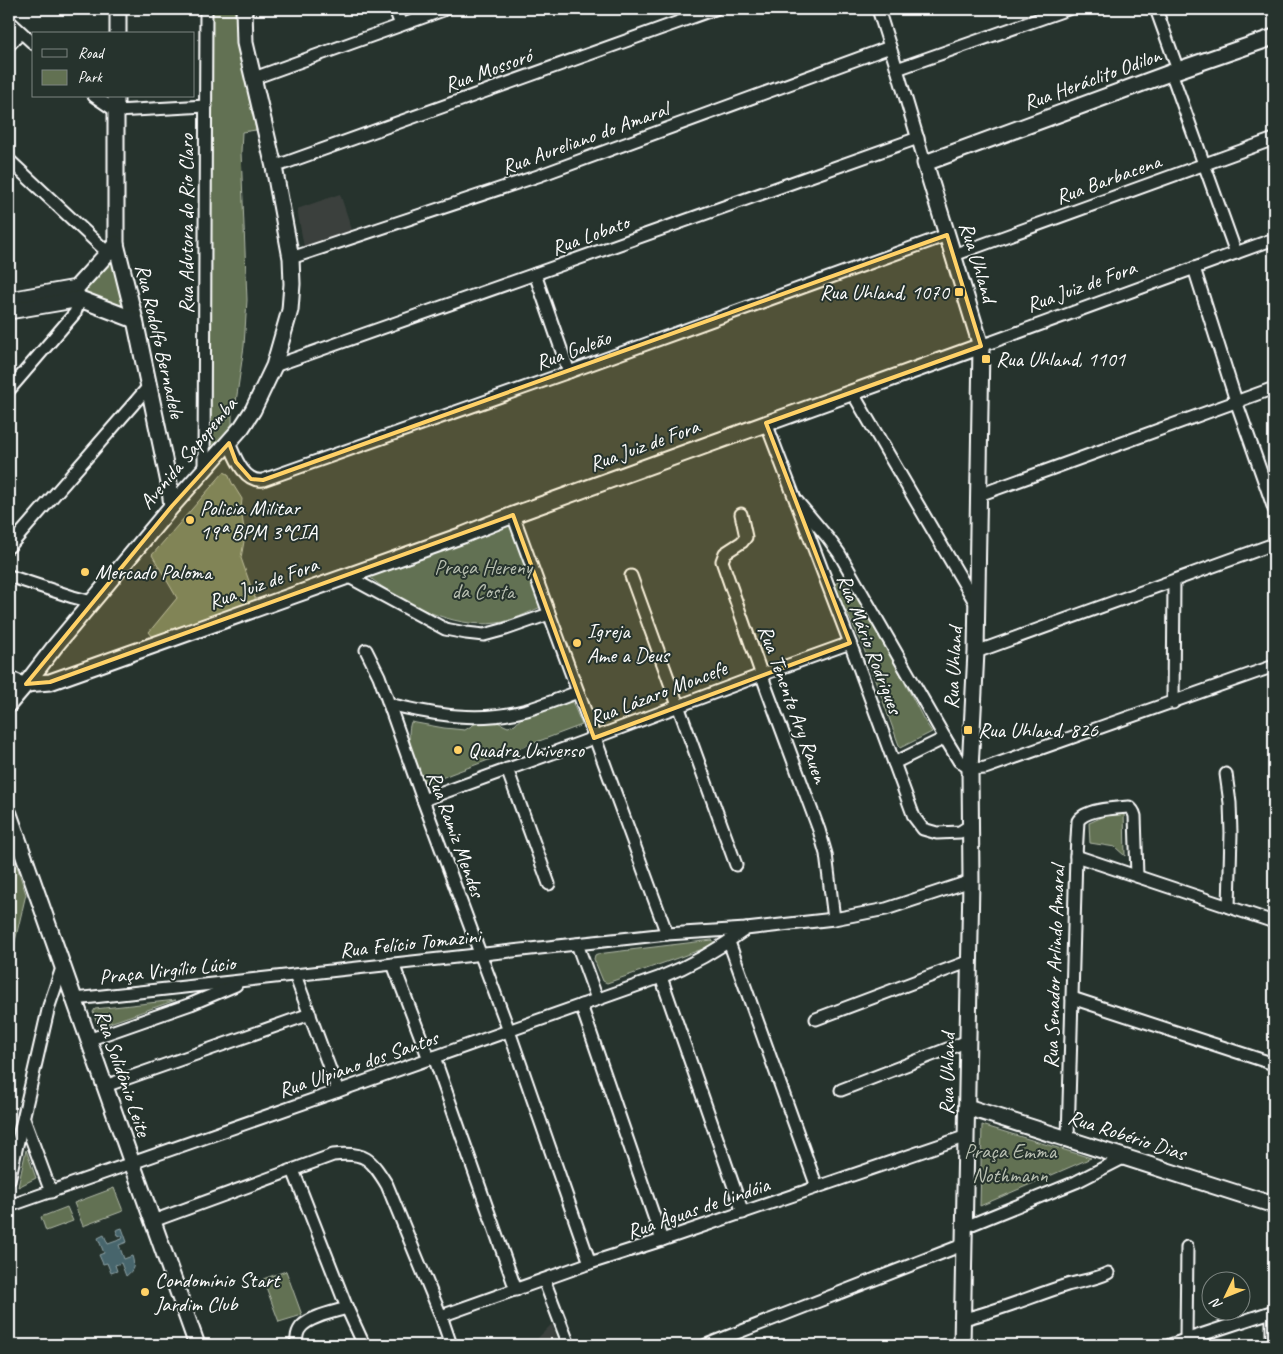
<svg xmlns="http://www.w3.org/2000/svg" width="1283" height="1354" font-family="Caveat,sans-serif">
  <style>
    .built { fill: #3b413d }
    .green { fill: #627152; stroke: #b0b8a8 }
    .water { fill: #46656c; stroke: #90a3a7 }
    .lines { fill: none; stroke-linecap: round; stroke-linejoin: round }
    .street-casing { stroke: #fff; stroke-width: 15 }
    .secondary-casing { stroke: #fff; stroke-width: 19 }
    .street { stroke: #26332d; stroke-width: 11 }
    .secondary { stroke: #26332d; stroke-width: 15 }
    .marked { fill: #ffd166; fill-opacity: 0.2; stroke: #ffd166; stroke-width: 4; stroke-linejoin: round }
    .poi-dot { fill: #ffd166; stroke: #26332d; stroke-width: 2 }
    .labels { text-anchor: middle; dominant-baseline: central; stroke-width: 4; stroke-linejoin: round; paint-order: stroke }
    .street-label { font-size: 21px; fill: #fff; stroke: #26332d }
    .poi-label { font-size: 21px; fill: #fff; stroke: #26332d; text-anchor: start }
    .park-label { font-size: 21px; fill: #b8bfb1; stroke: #26332d }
  </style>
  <rect width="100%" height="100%" fill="#26332d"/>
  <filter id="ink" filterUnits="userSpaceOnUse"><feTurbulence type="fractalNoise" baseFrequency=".02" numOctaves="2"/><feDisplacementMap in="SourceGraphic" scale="10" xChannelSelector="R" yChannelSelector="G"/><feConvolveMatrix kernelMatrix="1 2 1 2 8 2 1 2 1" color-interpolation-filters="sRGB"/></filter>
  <g filter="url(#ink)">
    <g class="built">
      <path d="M340,194l13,39 -46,15 -3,-1 -7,-38z"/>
      <path d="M552,1324l8,21h-29z"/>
    </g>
    <g class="green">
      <path d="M209,9h32v51l15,70 -14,2 -1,20 6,148 -3,46 -8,56 -4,1v26l-26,29z"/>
      <path d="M116,244l19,76 -55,-21 -4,-11z"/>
      <path d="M224,472l4,2 4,9 10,16 -1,10 4,27 -4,22 15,43 -103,36 -4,-5 28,-34 -25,-43z"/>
      <path d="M509,520l32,87c-14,6 -29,14 -44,16 -44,6 -96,-20 -129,-47z"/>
      <path d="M845,578l48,82 31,60 8,12 -32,16 -39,-107 -28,-56z"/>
      <path d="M572,701l10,24 -131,49 -26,11c-7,-19 -21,-42 -14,-63l33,6 21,2 21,-13 22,10 7,-2 8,-9z"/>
      <path d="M1124,811l1,45 -10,-9 -25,-4 -1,-20 18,-8z"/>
      <path d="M9,842l17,52 -17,73z"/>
      <path d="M712,940l3,2 -1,3 -107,38 -4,-2 -9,-22 1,-4 2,-1z"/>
      <path d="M176,1000l-75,26 -4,-2 -4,-12 2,-3z"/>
      <path d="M982,1125l109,33 -111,48z"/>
      <path d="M26,1150l10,28 -18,9z"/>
      <path d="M114,1188l9,23 -40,15 -9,-23z"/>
      <path d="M67,1207l6,14 -27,10 -5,-14z"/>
      <path d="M286,1271l16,44 -23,7 -16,-43z"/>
    </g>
    <path class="water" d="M122,1228l5,14 -8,3 5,14 8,-3c3,9 2,14 -6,20l-5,-13 -6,2 2,6 -6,2 -4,-10 -4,1 -4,-9 5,-2 -6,-15 6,-3 4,9 14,-5 1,-2 -5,-2 -2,-5z"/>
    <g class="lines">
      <g class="street-casing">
        <g id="street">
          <path d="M395,9l6,16"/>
          <path d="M878,9l19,60 28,94"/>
          <path d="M1156,9l22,61"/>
          <path d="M9,21l25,23"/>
          <path d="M9,45l12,-12"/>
          <path d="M897,69l171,-60"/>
          <path d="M1171,72l65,181"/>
          <path d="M254,78l192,-69"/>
          <path d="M94,96l22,15 90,-5"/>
          <path d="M9,160l99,93"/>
          <path d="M274,167l441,-158"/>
          <path d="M954,255l320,-116"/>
          <path d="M291,258l247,-82 352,-129"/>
          <path d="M1194,268l42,133 38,108"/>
          <path d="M535,274l34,98"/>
          <path d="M981,346l293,-107"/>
          <path d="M274,366l261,-92 383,-136"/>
          <path d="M9,390l66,-77 5,-14 -2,-7"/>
          <path d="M852,392l124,212"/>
          <path d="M766,423l84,220 64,174 9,12 14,4 23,-1 11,-7"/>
          <path d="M229,443c6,14 15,40 34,37l306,-108 378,-137"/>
          <path d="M204,469l2,-460"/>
          <path d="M979,495l295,-107"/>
          <path d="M796,500l32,38 11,15 106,185 14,23 11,8 15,-1 289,-102"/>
          <path d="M741,514l5,23 -4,5 -17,11 -3,8 45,129 52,140 7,24 8,65"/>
          <path d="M513,515l154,419"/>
          <path d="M9,547l140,-161"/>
          <path d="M9,576l64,21 19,5"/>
          <path d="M347,576l98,53 21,4 18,2 22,-6 43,-15"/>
          <path d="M631,576l105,289"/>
          <path d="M366,650l13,26 44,124 86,231 81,232"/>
          <path d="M976,652l298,-108"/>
          <path d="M9,677l17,7"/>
          <path d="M1173,703l1,-122"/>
          <path d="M389,704c45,11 91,19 138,6 17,-5 34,-12 51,-18"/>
          <path d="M894,763l51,-25"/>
          <path d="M507,769l42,115"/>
          <path d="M1226,774l4,29 1,30 -2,74"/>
          <path d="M423,800l157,-57 181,-68 89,-32"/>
          <path d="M1076,856l198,66"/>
          <path d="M729,942l88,245"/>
          <path d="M577,944l20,55"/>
          <path d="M393,964l36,95"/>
          <path d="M295,975l43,116"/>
          <path d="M661,977l82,236"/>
          <path d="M1072,998l202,66"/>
          <path d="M75,999l592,-65 79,-5 88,-10 52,-10 85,-28"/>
          <path d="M581,1005l81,235"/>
          <path d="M816,1019l154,-58"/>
          <path d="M88,1040l103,-36 45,-19"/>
          <path d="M434,1057l82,233"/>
          <path d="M105,1086l205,-72"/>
          <path d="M841,1090l127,-49"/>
          <path d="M24,1119l27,73"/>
          <path d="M1068,1138l8,-282 2,-35c7,-12 37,-13 51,-14 3,2 5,5 6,9l2,60"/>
          <path d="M293,1170l54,138 17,37"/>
          <path d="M9,1180l40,-174 14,-41"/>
          <path d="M9,1206l329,-115 323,-114c31,-12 58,-28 85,-48"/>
          <path d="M153,1221l180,-66c32,-4 38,4 54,30l54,131 10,29"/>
          <path d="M965,1227l111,-45 49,-25"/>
          <path d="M544,1280l25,65"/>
          <path d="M1272,1312v33"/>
          <path d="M441,1316l149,-53 72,-23 305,-104"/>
          <path d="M963,1319c36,-8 69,-23 104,-34 14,-4 30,-6 41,-12"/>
          <path d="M1186,1340l1,-93"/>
          <path d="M297,1345c-1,-6 0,-14 5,-19 10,-10 32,-14 45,-18"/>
          <path d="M706,1345l259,-101"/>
          <path d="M1170,1345l104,-34"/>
        </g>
      </g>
      <g class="secondary-casing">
        <g id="secondary">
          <path d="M118,34v-25"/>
          <path d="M116,96v148l19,76 34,163 3,23"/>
          <path d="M9,300l67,-12 40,-44"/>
          <path d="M9,311l71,-12 55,21"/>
          <path d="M26,684l24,-2 413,-147 50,-20 468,-169"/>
          <path d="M9,704l17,-20 30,-39 116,-139 70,-79 11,-17 21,-44 16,-56 2,-26 -1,-26 -17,-91 -29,-124 -1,-34"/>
          <path d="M9,814l123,349 65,182"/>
          <path d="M967,1107l307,98"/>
          <path d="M962,1345l9,-464 -1,-112 6,-117 5,-306 -56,-183 253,-93 96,-33"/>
        </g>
      </g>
      <use href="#street" class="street"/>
      <use href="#secondary" class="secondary"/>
    </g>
  </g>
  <path class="marked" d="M947,235l34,111 -215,77 84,220 -256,95 -81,-223 -463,167 -24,2 146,-178 57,-63 7,19 15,17 12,1z"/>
  <g class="poi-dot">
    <rect x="954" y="287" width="10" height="10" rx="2.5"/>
    <rect x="981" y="354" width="10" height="10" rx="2.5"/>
    <circle cx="190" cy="520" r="5"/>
    <circle cx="85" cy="572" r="5"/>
    <circle cx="577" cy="643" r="5"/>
    <rect x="963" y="725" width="10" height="10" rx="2.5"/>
    <circle cx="458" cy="750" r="5"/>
    <circle cx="145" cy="1292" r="5"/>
  </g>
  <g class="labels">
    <g class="street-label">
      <text transform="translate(488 70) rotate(-20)">Rua Mossoró</text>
      <text transform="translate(1092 79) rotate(-20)">Rua Heráclito Odilon</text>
      <text transform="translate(585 138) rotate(-20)">Rua Aureliano do Amaral</text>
      <text transform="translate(1108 179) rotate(-20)">Rua Barbacena</text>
      <text transform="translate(186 224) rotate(-90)">Rua Adutora do Rio Claro</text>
      <text transform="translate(590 235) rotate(-20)">Rua Lobato</text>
      <text transform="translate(978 262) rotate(73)">Rua Uhland</text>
      <text transform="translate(1081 286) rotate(-20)">Rua Juiz de Fora</text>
      <text transform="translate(160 341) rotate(77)">Rua Rodolfo Bernadele</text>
      <text transform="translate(573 350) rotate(-20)">Rua Galeão</text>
      <text transform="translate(644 445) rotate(-20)">Rua Juiz de Fora</text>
      <text transform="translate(188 453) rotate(-50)">Avenida Sapopemba</text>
      <text transform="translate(263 583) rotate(-20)">Rua Juiz de Fora</text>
      <text transform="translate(870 644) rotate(69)">Rua Mário Rodrigues</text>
      <text transform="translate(953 668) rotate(-87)">Rua Uhland</text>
      <text transform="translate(658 693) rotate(-21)">Rua Lázaro Moncefe</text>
      <text transform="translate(793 704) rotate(70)">Rua Tenente Ary Rauen</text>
      <text transform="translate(456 834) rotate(70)">Rua Ramiz Mendes</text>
      <text transform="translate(410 943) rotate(-6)">Rua Felício Tomazini</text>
      <text transform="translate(1054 967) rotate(-88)">Rua Senador Arlindo Amaral</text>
      <text transform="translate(167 970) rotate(-6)">Praça Virgílio Lúcio</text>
      <text transform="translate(358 1064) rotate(-19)">Rua Ulpiano dos Santos</text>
      <text transform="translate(123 1073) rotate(71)">Rua Solidônio Leite</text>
      <text transform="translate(947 1074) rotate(-89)">Rua Uhland</text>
      <text transform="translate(1127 1135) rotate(18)">Rua Robério Dias</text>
      <text transform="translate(698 1208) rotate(-19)">Rua Àguas de Lindóia</text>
    </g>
    <g class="poi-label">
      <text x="949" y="292" text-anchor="end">Rua Uhland, 1070</text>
      <text x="996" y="359">Rua Uhland, 1101</text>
      <text x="200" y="508">Policia Militar<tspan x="200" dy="24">19ª BPM 3ªCIA</tspan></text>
      <text x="95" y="572">Mercado Paloma</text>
      <text x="587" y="631">Igreja<tspan x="587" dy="24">Ame a Deus</tspan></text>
      <text x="978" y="730">Rua Uhland, 826</text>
      <text x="468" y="750">Quadra Universo</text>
      <text x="155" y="1280">Condomínio Start<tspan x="155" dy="24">Jardim Club</tspan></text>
    </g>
    <g class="park-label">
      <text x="483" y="567">Praça Hereny<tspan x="483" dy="24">da Costa</tspan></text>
      <text x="1010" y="1151">Praça Emma<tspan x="1010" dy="24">Nothmann</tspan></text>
    </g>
  </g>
  <rect width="1283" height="1354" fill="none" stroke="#26332d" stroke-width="30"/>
  <rect x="15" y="15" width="1253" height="1324" fill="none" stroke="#fff" stroke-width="2" filter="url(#ink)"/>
  <rect x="32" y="32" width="162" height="65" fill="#26332d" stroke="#7d8581"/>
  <rect x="42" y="49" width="25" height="8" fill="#26332d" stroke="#7d8581"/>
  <text x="78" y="58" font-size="15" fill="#ffffff">Road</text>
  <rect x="42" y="70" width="25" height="15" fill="#627152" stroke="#7d8581"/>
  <text x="78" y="82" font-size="15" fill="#ffffff">Park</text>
  <g transform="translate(1226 1296) rotate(227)"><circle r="24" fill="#26332d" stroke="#7d8581"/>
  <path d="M0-4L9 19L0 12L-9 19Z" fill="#ffd166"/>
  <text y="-8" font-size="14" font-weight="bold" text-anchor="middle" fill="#ffffff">N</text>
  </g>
</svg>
